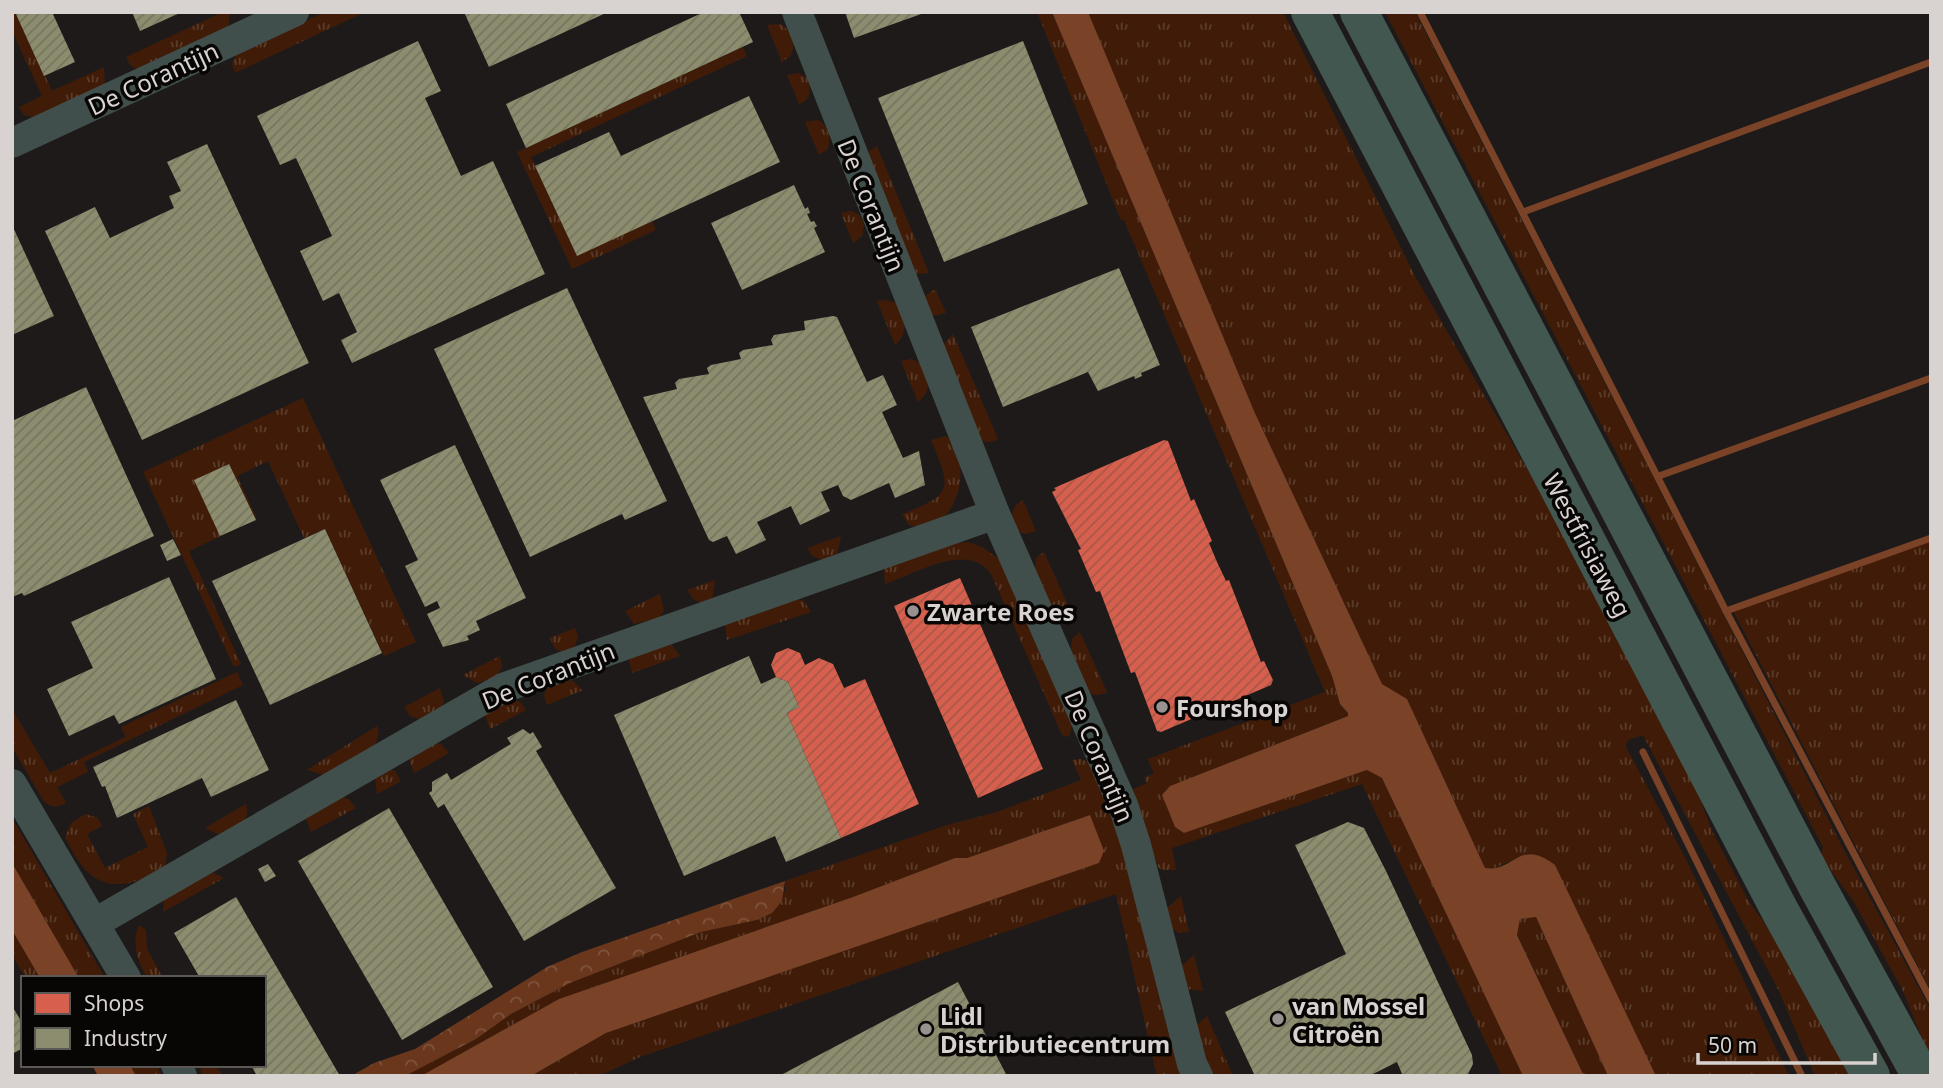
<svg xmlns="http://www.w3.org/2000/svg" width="1943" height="1088" font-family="'Noto Sans',sans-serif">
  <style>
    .grass { fill: url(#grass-tufts) }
    .forest { fill: url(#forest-crowns) }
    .water { fill: #7a4227 }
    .shops { fill: url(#shops-hatch) }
    .industry { fill: url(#industry-hatch) }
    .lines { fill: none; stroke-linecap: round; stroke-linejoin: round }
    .stream { stroke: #7a4227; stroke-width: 7 }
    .minor { stroke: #404f4b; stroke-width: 30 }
    .highway { stroke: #425750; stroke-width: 38 }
    .poi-dot { fill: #979290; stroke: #080605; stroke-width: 2.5 }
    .labels { text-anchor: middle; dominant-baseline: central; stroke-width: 7; stroke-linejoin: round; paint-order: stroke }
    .street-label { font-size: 24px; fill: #d8d2d0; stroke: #080605 }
    .poi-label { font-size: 24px; font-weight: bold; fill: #d8d2d0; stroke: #080605; text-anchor: start }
  </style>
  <defs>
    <pattern id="grass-tufts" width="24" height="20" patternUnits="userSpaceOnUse" patternTransform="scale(1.75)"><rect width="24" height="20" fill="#401c08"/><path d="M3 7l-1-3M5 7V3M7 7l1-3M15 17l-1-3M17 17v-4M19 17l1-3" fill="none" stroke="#5b3c2b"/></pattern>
    <pattern id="forest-crowns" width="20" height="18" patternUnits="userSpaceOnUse" patternTransform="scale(1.75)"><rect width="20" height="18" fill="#6a371c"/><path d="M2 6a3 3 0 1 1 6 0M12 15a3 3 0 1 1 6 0" fill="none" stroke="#7f533c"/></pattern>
    <pattern id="shops-hatch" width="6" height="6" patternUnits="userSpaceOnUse" patternTransform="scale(1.75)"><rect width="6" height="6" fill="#d6604d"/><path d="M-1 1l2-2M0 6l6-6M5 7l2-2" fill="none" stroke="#a95648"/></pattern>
    <pattern id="industry-hatch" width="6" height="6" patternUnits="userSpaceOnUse" patternTransform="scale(1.75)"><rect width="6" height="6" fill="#8c8c6e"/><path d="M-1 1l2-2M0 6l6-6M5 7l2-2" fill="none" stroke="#767560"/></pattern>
  </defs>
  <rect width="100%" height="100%" fill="#1e1a19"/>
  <g class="grass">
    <path d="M12,12h3l37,79 52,-24 1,18 -69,33 -12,-3 -5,-8 23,-11 -30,-65z"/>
    <path d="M223,12h7l-2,16 -90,42 -8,-5 -4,-8z"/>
    <path d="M325,12h40l-130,61 -3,-9 5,-11z"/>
    <path d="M1037,12h15l280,664 8,28 8,9v3l-178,70 -8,9 13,32 9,6 183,-63 15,8 141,298h-21l-140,-292 -190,64 4,22h-14l-4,-3 -27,-77 16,-7 -3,-6 10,-3 -6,-15 177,-67 -201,-472h-3z"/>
    <path d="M1088,12h195l133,266 175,301 94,180 27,72 37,71 39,53 66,121h-39l-36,-85 -136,-256 -15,5 -2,7 62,116 101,213h-133l-39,-80 -88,-143 -37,16 -7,-1 -78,-169 -25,-15 -128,-273z"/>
    <path d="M1385,12h30l431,842 85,156v51l-28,-70 -49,-89 -33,-45 2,-10z"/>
    <path d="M780,24c11,5 17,21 10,32l-8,6 -15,-37z"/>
    <path d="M743,47l4,9 -216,101 46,98 75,-34 4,9 -84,39 -55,-117z"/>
    <path d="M799,73l8,5c4,11 5,21 -8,26l-12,-29z"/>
    <path d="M818,120c11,6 14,20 9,30l-8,5 -14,-33z"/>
    <path d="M877,146l52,127 -14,1 -47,-122z"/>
    <path d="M851,211l9,4 4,10 -2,11 -9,7 -12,-30z"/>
    <path d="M935,289l11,24 -14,3 -9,-19z"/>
    <path d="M887,300l9,3c7,17 15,28 -1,42l-18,-44z"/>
    <path d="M953,334l45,105c-7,4 -13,4 -20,-1l-35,-93z"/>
    <path d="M911,359l9,4c7,16 14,26 -2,39l-17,-41z"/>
    <path d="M303,398l113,244 -32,14 -59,-127 -21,9 -36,-77 -31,15 20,43 -68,32 52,113 -7,3 -91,-195z"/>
    <path d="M946,436c7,5 8,12 11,19 12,30 -8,81 -48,70l-7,-11c51,-19 50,-25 29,-74z"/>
    <path d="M1023,500l13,31 -11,3 -8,-4 -6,-13 4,-11z"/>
    <path d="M841,536l-4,18 -15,6 -10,-4 -5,-8z"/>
    <path d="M1931,538v453l-200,-384z"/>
    <path d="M968,542l14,5 17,12 74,162 -4,16 -7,-2 -70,-159c-21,-37 -78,-2 -107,8l-1,-14 4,-5 69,-22z"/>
    <path d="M1044,552l27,60c-7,3 -13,3 -19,-1l-17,-39 1,-14z"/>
    <path d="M715,580l-3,20 -9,3 -9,-3 -7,-10z"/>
    <path d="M660,594l4,16 -5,8 -25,6 -9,-13z"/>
    <path d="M795,598l9,3 7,11 -84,28 -2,-15z"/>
    <path d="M575,628l3,9 -4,11 -11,4 -8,-3 -5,-11z"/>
    <path d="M1080,632l27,60c-7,4 -13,4 -19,0l-17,-39 1,-14z"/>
    <path d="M671,644l9,12 -48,17 -3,-14 6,-7z"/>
    <path d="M500,656l2,10 -6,12 -19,5 -14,-8z"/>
    <path d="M237,672l6,13 -159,77 4,10 -31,15 9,16c-9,5 -16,5 -23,-3l-31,-53v-38l38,64 76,-36 -5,-10z"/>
    <path d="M569,678l14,12 -36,15 -3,-9 3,-10z"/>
    <path d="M440,688l4,14 -4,7 -21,10 -9,-3 -6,-9z"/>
    <path d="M511,698l9,4 6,8 -36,19 -5,-14z"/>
    <path d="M377,726c10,25 -35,39 -53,49l-17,-5z"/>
    <path d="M434,742l8,3 7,8 -35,20 -5,-14 4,-7z"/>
    <path d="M1081,759l11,5 24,51 67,261h-26l-1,-3 -40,-179 -476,163 -41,19h-68l75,-43 493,-170 -10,-48 -122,43h-12l-102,39 -294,102 -138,77h-16l71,-37 35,-25 59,-31 131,-51 56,-12 28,-28v-11l162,-56 50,-13 84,-32 -9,-20z"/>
    <path d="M387,769l8,2 6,10 -24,13 -2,-17z"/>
    <path d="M341,796l9,4 6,8 -45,24 -5,-14z"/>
    <path d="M246,804c7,19 -13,24 -26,31l-15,-7z"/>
    <path d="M149,806l18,47 -3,17c-50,24 -74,20 -99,-33l6,-14 14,-9 13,4 4,8 -15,8 18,34 43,-21 -15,-33z"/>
    <path d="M12,818l93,160h-26l-67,-115z"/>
    <path d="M210,871l14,7 -61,34 1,-13z"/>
    <path d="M1181,896l8,36 -10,1 -8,-5 -4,-20z"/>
    <path d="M1528,916l8,1 72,159h-24l-67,-142 3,-15z"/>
    <path d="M139,925l7,5 1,19 16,29h-16c-9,-17 -16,-34 -8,-53z"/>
    <path d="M12,930l28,48h-14l-14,-23z"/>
    <path d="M1194,955l9,36 -16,-2 -7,-22z"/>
    <path d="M1207,1016l26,60h-23l-14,-50z"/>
    <path d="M130,1065h26l6,11h-26z"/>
    <path d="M198,1065h18l7,11h-19z"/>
  </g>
  <path class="forest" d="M785,881l-3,20 -10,12 -15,7 -56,12 -131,51 -59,31 -35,25 -71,37h-54l23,-13 41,-14 132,-82 35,-15z"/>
  <g class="water">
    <path d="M1052,12h36l166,399 128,273 25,15 78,169c30,5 33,-31 70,-3l101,211h-48l-72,-159 -16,2 -3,16 67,141h-61l-141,-298 -15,-8 -183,63 -9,-6 -13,-32 8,-9 178,-70v-3l-8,-9 -8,-28z"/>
    <path d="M1090,815l14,36 -5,12 -493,170 -75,43h-110l138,-77 294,-102 102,-39h12z"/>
    <path d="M12,863l67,115h-39l-28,-48z"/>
    <path d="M92,1065h38l6,11h-38z"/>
  </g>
  <g class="shops">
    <path d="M1164,440l4,1 23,60 3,-2 18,42 -3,2 8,19 9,19 3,-1 32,82 3,-1 9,19 -2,5 -110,47 -4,-1 -22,-59 -4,1 -31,-82 -4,1 -18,-42 3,-1 -29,-57 4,-2 -2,-2z"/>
    <path d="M960,578l83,191 -65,29 -84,-192z"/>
    <path d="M788,648l12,5 5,12 14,-7 14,6 11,24 21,-9 54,125 -78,34 -54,-125 12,-6 -11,-25 -12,-5 -5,-12 5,-12z"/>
  </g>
  <g class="industry">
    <path d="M15,12h37l23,50 -31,14z"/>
    <path d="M132,12h50l-42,19z"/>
    <path d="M464,12h144l-119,55z"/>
    <path d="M704,12h35l14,30 -227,106 -20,-44z"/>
    <path d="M845,12h79v1l-70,25z"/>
    <path d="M418,41l23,50 -16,7 36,78 32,-15 52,113 -193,89 -11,-23 16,-8 -18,-39 -16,8 -23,-50 32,-15 -36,-78 -16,7 -23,-49z"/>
    <path d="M1023,41l65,163 -144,58 -66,-164z"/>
    <path d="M749,96l31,66 -203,94 -42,-90 74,-34 12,24z"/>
    <path d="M207,144l102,219 -167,77 -97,-209 50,-24 15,31 64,-30 -5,-12 12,-5 -14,-29z"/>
    <path d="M794,185l11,24 3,-2 2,6 -3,1 4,8 3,-1 3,5 -3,2 11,24 -83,38 -31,-67z"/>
    <path d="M12,225l42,91 -42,19z"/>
    <path d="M1119,268l41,97 -19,8 1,3 -7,3 -1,-3 -36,15 -10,-19 -85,35 -32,-80z"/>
    <path d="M567,288l100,213 -42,19 -3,-6 -92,43 -96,-208z"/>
    <path d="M833,316l4,1 30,65 16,-7 14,30 -15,7 21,46 16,-7 6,34 -30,13 -6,-15 -38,17 -8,-4 -5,-11 -17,7 9,19 -30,14 -9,-19 -34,16 9,18 -30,14 -9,-18 -14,6 -4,-2 -66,-143 34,-8 -2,-6 4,-4 30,-5 -2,-6 4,-3 30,-6 -2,-6 4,-3 30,-5 -2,-5 3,-5 31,-5 -1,-9z"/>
    <path d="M86,387l68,149 -130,60 -2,-3 -10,4v-176z"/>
    <path d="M455,445l71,153 -50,23 4,9 -13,6 2,4 -26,7 -16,-33 13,-6 -3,-7 -12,6 -20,-41 13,-6 -38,-80z"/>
    <path d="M229,464l27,56 -36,16 -26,-56z"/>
    <path d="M325,529l57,124 -112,52 -58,-124z"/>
    <path d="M173,539l8,16 -14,6 -7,-16z"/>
    <path d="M169,577l47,102 -97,45 -5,-9 -45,21 -22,-47 46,-21 -22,-46z"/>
    <path d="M749,656l12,28 15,-7 12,5 11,25 -12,6 54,125 -55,24 -11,-26 -91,40 -70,-161z"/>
    <path d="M236,700l33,70 -58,27 -9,-19 -85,40 -12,-32 -3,1 -9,-20z"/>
    <path d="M523,729l7,5 3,-2 9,15 -6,4 80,137 -92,53 -80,-137 -6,4 -9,-15 3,-2v-9l15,-9 4,7 60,-36 -4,-6z"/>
    <path d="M389,808l104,179 -91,53 -104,-179z"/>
    <path d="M1348,822l16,6 22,43 86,184 1,9 -6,12h-64l-6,-14 -28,14h-114l-30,-64 121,-58 -51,-109z"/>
    <path d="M268,864l8,12 -11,6 -7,-13z"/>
    <path d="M236,897l104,179h-83l-6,-11h13v-87h-64l-26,-45z"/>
    <path d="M958,982l49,94h-228z"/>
    <path d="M12,1006l11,18v24l-11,6z"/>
  </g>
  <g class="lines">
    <g class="stream">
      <path d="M1420,12l306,599 205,389"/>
      <path d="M1523,212l408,-150"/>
      <path d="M1659,476l272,-98"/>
      <path d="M1726,611l205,-73"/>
      <path d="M1643,752l159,324"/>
    </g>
    <g class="minor">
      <path d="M797,12l198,502 128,291 13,40 56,219 6,12"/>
      <path d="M12,143l282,-131"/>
      <path d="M12,784l114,194"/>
      <path d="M95,923l408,-235 492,-174"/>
      <path d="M176,1065l6,11"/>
    </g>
    <g class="highway">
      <path d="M1310,12l469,897 92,167"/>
      <path d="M1359,12l459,876 103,188"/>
    </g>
  </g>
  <g class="poi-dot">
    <circle cx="913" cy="611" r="7"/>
    <circle cx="1162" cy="707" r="7"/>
    <circle cx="1278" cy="1019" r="7"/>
    <circle cx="926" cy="1029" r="7"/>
  </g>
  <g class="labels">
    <g class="street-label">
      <text transform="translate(153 78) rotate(-25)">De Corantijn</text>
      <text transform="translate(872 205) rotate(68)">De Corantijn</text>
      <text transform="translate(1588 545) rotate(62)">Westfrisiaweg</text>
      <text transform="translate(548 675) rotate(-22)">De Corantijn</text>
      <text transform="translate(1100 756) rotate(67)">De Corantijn</text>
    </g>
    <g class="poi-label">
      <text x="927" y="611">Zwarte Roes</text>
      <text x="1176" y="707">Fourshop</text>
      <text x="1292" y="1005">van Mossel<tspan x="1292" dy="28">Citroën</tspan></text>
      <text x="940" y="1015">Lidl<tspan x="940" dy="28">Distributiecentrum</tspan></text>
    </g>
  </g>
  <rect width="1943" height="1088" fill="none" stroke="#d8d2d0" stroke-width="28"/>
  <rect x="21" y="976" width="245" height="91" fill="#080605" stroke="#5b5856" stroke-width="2"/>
  <rect x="35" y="993" width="35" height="21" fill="#d6604d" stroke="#5b5856" stroke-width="2"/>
  <text x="84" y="1011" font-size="21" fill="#d8d2d0">Shops</text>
  <rect x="35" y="1028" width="35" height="21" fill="#8c8c6e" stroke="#5b5856" stroke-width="2"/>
  <text x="84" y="1046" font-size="21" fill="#d8d2d0">Industry</text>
  <path d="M1698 1053v10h177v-10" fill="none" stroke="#d8d2d0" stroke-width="3.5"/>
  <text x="1708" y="1053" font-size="21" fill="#d8d2d0" stroke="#080605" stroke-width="5" paint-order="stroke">50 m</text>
</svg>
